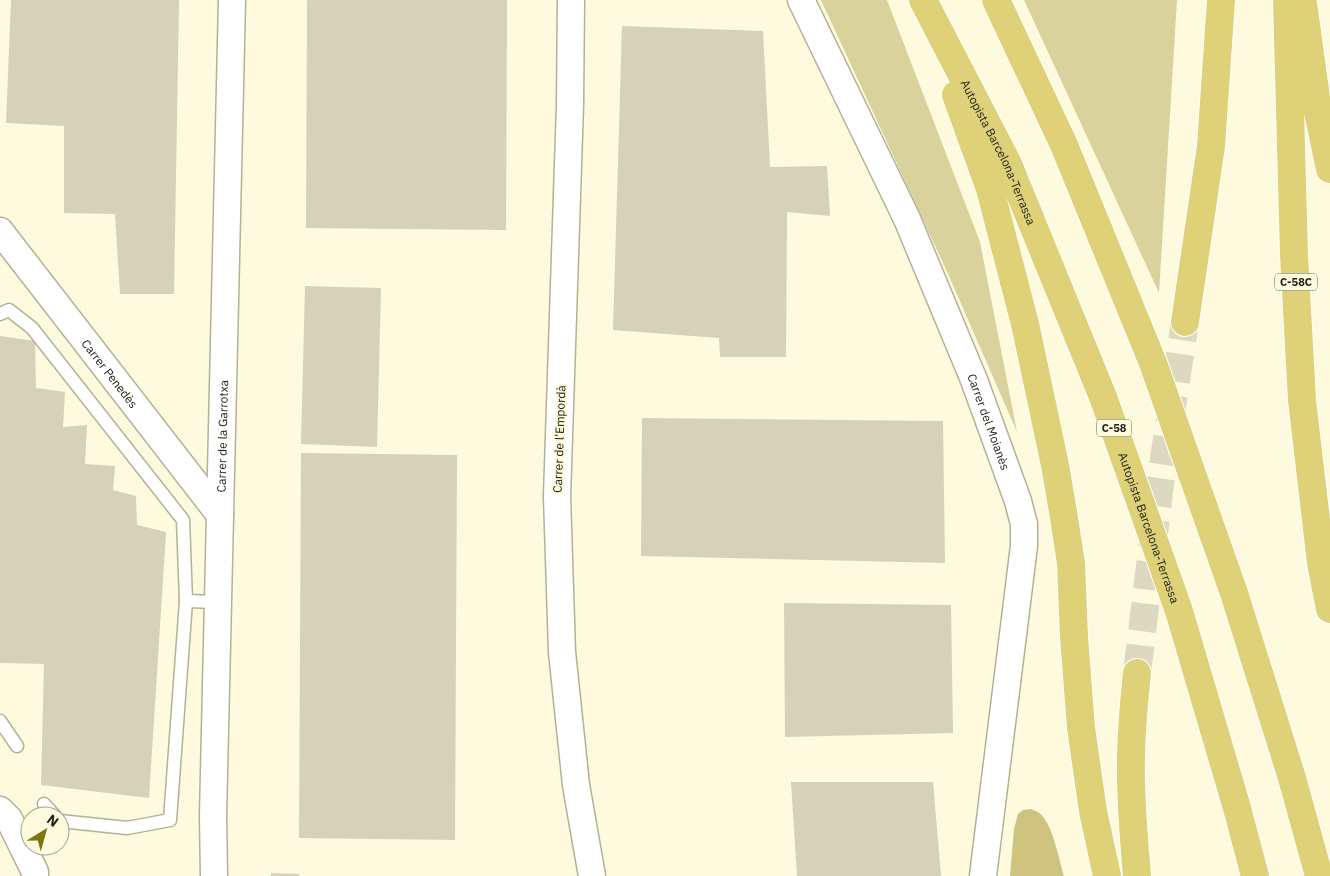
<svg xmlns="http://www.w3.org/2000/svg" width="1330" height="876" font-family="'IBM Plex Sans',sans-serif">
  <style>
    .green { fill: #d9d29d }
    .forest { fill: #cec47f }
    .building { fill: #d6d2b7 }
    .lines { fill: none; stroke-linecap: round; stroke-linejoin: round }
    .motorway-tunnel { stroke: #ddd9c0; stroke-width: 28; stroke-dasharray: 28 14; stroke-linecap: butt }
    .service-casing { stroke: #b4b197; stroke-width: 15 }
    .minor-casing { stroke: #b4b197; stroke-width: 29 }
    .motorway-casing { stroke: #fff; stroke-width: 30 }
    .service { stroke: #fff; stroke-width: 12 }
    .minor { stroke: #fff; stroke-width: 26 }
    .motorway { stroke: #ded178; stroke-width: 28 }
    .labels { text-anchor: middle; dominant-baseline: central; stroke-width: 4.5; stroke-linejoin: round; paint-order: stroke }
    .shield { fill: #fefade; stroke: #646152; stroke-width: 1 }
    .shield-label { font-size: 11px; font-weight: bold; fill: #222016 }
    .street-label { font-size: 12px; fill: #222016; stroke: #fefade }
  </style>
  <rect width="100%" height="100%" fill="#fefade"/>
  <g class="green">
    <path d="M821,0h66l93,242 37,190 -68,-156z"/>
    <path d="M1024,0h153l-18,293z"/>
  </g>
  <path class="forest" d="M1031,809c5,2 10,4 13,9 10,14 15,41 20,58h-54l4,-47 4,-15 5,-4z"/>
  <g class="building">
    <path d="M11,0h168l-5,294h-54l-5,-80 -51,-1v-87l-58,-3z"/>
    <path d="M307,0h200l-1,230 -200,-2z"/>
    <path d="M622,26l141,5 7,136 57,-1 3,50 -43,-4 -1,145h-66l-1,-19 -106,-8z"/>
    <path d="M305,286l76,2 -4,159 -76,-3z"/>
    <path d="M0,336l35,5 1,47 29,4 -2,35 24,-2 -2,39 30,2 -2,24 23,6 1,29 29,7 -17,266 -108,-13 3,-121 -44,-1z"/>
    <path d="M642,418l301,3 2,142 -304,-7z"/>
    <path d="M301,453l156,2 -2,385 -156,-2z"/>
    <path d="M784,603l167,2 2,128 -168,4z"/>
    <path d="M791,782h142l8,94h-144z"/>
    <path d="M271,873l28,1v2h-28z"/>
  </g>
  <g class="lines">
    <path class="motorway-tunnel" d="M1137,673l23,-189 25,-162"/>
    <g class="service-casing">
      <g id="service">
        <path d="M0,314l9,-4 23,18 151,192 3,81 32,1"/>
        <path d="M0,721l17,25"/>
        <path d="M44,804l11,12"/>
        <path d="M60,821l67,7 43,-8 16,-219"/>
      </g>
    </g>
    <g class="minor-casing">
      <g id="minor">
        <path d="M571,0l-1,105 -13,391 5,156 14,133 16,91"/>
        <path id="s1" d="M801,0l106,219 67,161 44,121 6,23v22l-41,330"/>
        <path id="s2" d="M0,231l220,284"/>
        <path d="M0,810l9,9 26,53v4"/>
        <path id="s3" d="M214,876l-1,-60 19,-816"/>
      </g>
    </g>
    <g class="motorway-casing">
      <g id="motorway">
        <path id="s4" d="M923,0l85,164 95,233 76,214 58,197 18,68"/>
        <path d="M996,0l68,145 89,218 81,230 58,185 27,98"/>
        <path d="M1287,0l7,255 8,145 19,163 9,46"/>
        <path d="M1303,3l15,109 12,57"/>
        <path d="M956,95l34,94 35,135 30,141 8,47 8,51 3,74 7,91 12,83 14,65"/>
        <path d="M1185,322l26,-176 10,-146"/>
        <path d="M1137,876c-3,-38 -7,-77 -6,-115 0,-30 3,-59 6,-88"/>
      </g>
    </g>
    <use href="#service" class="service"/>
    <use href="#minor" class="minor"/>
    <use href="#motorway" class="motorway"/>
  </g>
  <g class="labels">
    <g class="shield">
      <rect x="1275" y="273.5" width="42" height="17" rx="4"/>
      <rect x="1096.5" y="419.5" width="35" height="17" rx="4"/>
    </g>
    <g class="shield-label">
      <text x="1296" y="282">C-58C</text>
      <text x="1114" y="428">C-58</text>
    </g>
    <g class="street-label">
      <text stroke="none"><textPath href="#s4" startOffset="170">Autopista Barcelona-Terrassa</textPath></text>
      <text stroke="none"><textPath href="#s2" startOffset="180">Carrer Penedès</textPath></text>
      <text stroke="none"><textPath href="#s1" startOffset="462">Carrer del Moianès</textPath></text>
      <text stroke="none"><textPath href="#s3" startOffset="440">Carrer de la Garrotxa</textPath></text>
      <text transform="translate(559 439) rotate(-88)">Carrer de l'Empordà</text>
      <text stroke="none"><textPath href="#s4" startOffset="575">Autopista Barcelona-Terrassa</textPath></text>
    </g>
  </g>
  <g transform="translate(45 831) rotate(37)"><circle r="24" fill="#fefade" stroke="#a6a38e"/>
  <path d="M0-4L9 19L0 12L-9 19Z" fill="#807314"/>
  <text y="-8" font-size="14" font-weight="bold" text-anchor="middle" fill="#222016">N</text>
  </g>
</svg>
